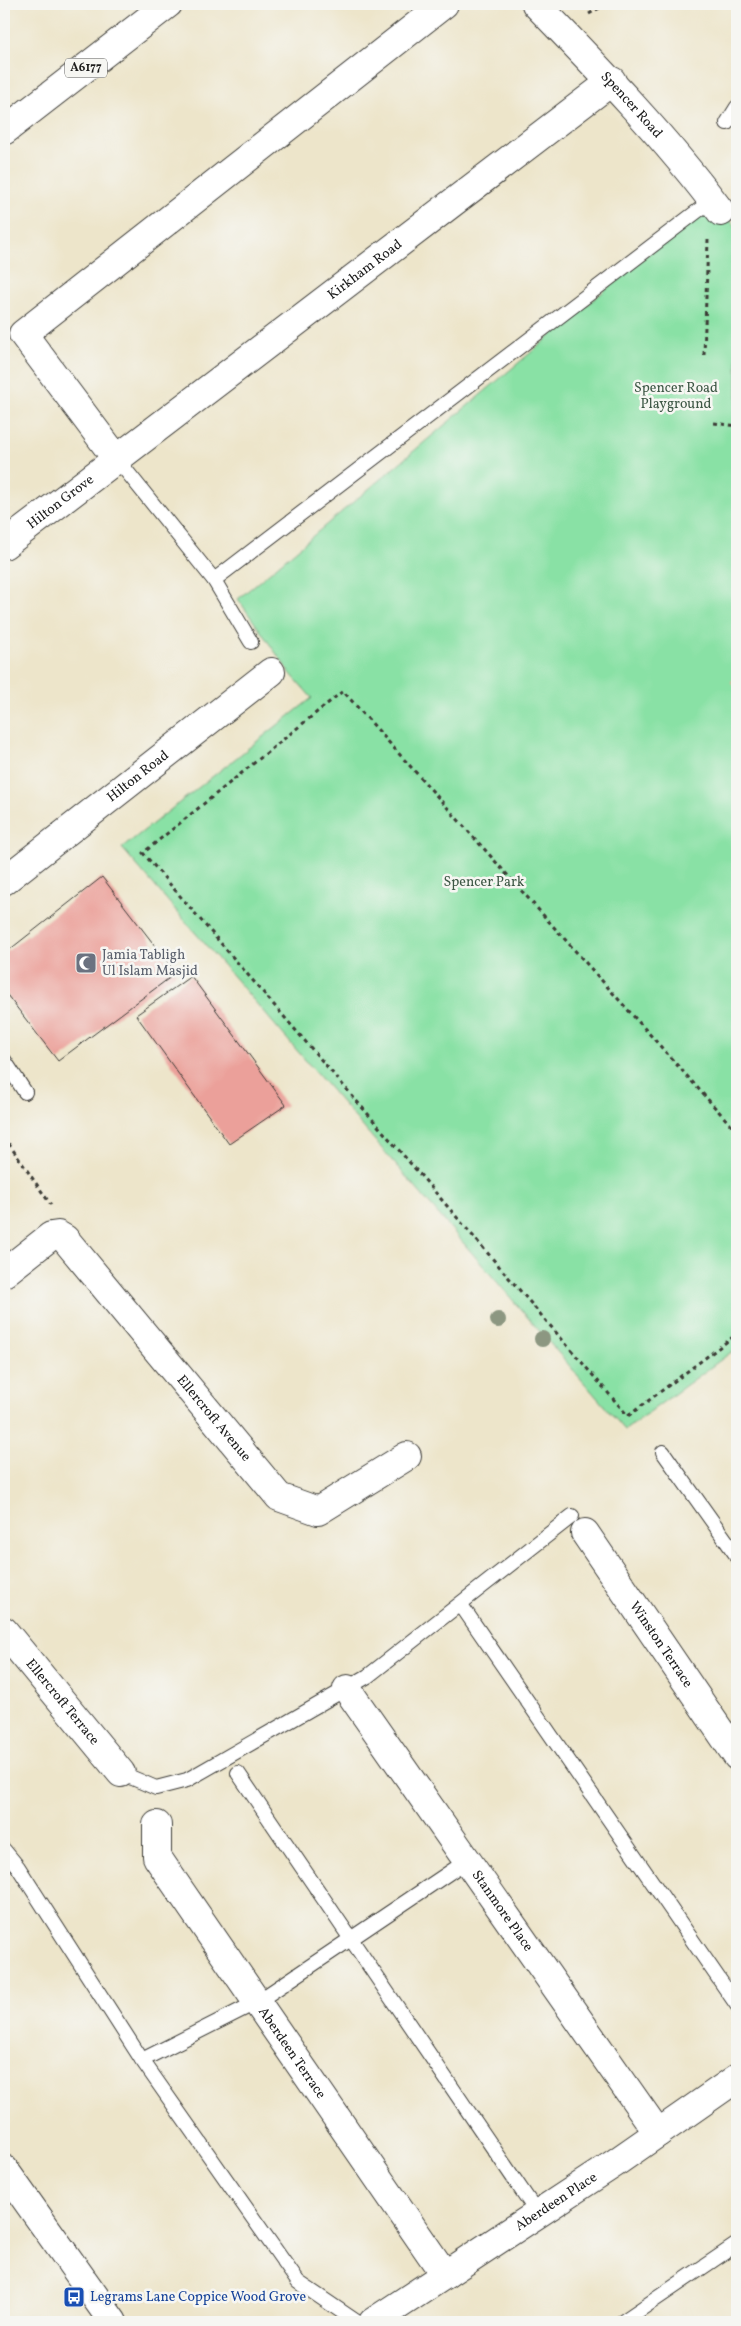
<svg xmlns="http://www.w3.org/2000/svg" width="741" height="2326" font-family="Vollkorn,serif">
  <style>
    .green { fill: #89e1a5; stroke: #527e60 }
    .building { fill: #eba09a }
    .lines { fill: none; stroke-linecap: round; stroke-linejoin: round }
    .lane-casing { stroke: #3b3a36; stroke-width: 16 }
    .street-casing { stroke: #3b3a36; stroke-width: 30 }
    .secondary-casing { stroke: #3b3a36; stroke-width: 30 }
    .primary-casing { stroke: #3b3a36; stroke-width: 30 }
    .path { stroke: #3b3a36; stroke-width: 3; stroke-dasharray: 4 4; stroke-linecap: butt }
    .lane { stroke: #fff; stroke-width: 14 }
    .street { stroke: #fff; stroke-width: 28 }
    .secondary { stroke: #fff; stroke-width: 28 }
    .primary { stroke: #fff; stroke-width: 28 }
    .tree { fill: #8c9781 }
    .labels { text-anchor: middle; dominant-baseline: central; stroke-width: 5; stroke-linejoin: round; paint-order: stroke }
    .shield { fill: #f6f6f2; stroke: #5d5d5c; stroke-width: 1 }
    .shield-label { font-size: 12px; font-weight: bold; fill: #1c1c1c }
    .street-label { font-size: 14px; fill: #1c1c1c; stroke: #f6f6f2 }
    .park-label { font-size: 14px; fill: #3d5745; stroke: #f6f6f2 }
    .worship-label { font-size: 14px; fill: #5b616d; stroke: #f6f6f2; text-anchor: start }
    .transit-label { font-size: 14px; fill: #164399; stroke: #f6f6f2; text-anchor: start }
  </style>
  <rect width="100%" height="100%" fill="#f6f6f2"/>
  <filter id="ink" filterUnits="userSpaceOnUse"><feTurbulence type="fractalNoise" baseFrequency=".02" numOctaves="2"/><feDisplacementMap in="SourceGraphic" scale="10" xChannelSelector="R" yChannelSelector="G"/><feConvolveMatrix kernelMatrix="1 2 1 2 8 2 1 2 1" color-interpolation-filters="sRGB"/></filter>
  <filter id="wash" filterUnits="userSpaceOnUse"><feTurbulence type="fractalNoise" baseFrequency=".0096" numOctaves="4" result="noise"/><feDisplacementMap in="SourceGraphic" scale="20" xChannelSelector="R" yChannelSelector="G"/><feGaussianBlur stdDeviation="1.12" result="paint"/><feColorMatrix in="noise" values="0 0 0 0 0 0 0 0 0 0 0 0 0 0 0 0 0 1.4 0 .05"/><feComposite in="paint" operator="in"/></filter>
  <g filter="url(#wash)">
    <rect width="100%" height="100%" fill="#ede5ca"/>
    <path class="green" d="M712,200l25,28v1120l-112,82 -503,-582 190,-150 -22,-25 -52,-74z"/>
    <g id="blocks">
      <g class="building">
        <path d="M737,675v14l-6,-7z"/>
        <path d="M102,877l74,96 -118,88 -54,-70v-37z"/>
        <path d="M191,976l95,129 -57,39 -93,-129z"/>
      </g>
    </g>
  </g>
  <g filter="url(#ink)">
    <use href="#blocks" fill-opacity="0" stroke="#3b3a36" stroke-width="1"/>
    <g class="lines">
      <g class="lane-casing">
        <g id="lane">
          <path d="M727,123l10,-16"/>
          <path d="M116,458l98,122 498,-380"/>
          <path d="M214,580l37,62"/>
          <path d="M4,1060l21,32"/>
          <path d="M663,1452l74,104"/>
          <path d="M461,1605l276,400"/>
          <path d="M121,1773l35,15 31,-8 181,-104 204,-160"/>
          <path d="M238,1773l300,441"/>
          <path d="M4,1850l14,17 124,193 156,222 59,40"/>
          <path d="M142,2060l115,-58 211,-142"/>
          <path d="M622,2322l115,-78"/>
        </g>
      </g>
      <g class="street-casing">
        <g id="street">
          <path id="s1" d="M536,4c65,67 129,133 185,208"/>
          <path d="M116,458l-93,-124 421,-330"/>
          <path id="s2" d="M4,545l608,-464"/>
          <path id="s3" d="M4,881l267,-209"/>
          <path id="s4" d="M4,1273l47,-37 7,-1 7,4 214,258 39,14 89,-55"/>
          <path id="s5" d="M585,1533l152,223"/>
          <path id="s6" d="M4,1631l117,142"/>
          <path id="s7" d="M347,1689l311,444"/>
          <path id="s8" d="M157,1825v32l288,418"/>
          <path id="s9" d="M373,2322l242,-159 122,-85"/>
        </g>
      </g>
      <g class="secondary-casing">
        <path id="secondary" d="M4,2169l109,153"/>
      </g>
      <g class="primary-casing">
        <path id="primary" d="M4,131l164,-127"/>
      </g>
      <g class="path">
        <path d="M589,14l17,-10"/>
        <path d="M704,355l4,-115"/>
        <path d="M714,423l23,3"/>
        <path d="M737,1132l-394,-441 -200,162 485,563 109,-82"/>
        <path d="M4,1137l47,68"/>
      </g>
      <use href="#lane" class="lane"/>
      <use href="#street" class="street"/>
      <use href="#secondary" class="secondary"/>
      <use href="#primary" class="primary"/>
    </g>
    <g class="tree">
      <circle cx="498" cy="1320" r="8"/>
      <circle cx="542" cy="1339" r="8"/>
    </g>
  </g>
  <defs>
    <g id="mosque-square" transform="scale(1.125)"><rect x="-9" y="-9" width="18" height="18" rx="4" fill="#6b7280" stroke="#f6f6f2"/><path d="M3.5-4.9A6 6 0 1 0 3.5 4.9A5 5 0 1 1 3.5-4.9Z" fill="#fff"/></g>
    <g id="bus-square" transform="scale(1.125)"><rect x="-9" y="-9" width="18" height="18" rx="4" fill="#1a4fb4" stroke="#f6f6f2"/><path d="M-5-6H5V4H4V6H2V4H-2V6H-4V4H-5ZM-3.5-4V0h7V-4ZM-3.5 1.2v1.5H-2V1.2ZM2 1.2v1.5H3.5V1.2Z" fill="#fff"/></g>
  </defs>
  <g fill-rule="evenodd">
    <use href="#mosque-square" x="86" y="963"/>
    <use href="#bus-square" x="74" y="2297"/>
  </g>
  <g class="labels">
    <rect class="shield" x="65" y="58.5" width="42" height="19" rx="4"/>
    <g class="shield-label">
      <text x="86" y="68">A6177</text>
    </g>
    <g class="street-label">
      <text stroke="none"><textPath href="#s1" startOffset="139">Spencer Road</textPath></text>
      <text stroke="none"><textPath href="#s2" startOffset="454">Kirkham Road</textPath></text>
      <text stroke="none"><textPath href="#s2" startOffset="71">Hilton Grove</textPath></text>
      <text stroke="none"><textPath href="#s3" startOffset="170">Hilton Road</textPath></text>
      <text stroke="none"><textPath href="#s4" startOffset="308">Ellercroft Avenue</textPath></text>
      <text stroke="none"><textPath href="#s5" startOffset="135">Winston Terrace</textPath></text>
      <text stroke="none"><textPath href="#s6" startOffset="92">Ellercroft Terrace</textPath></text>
      <text stroke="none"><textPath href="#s7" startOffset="271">Stanmore Place</textPath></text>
      <text stroke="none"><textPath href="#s8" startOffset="270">Aberdeen Terrace</textPath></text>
      <text stroke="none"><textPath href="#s9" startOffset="219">Aberdeen Place</textPath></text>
    </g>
    <g class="park-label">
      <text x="676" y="388">Spencer Road<tspan x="676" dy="16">Playground</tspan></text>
      <text x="484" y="882">Spencer Park</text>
    </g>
    <g class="worship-label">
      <text x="102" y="955">Jamia Tabligh<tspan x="102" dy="16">Ul Islam Masjid</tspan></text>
    </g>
    <g class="transit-label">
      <text x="90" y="2297">Legrams Lane Coppice Wood Grove</text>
    </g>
  </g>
  <rect width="741" height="2326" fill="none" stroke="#f6f6f2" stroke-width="20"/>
</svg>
